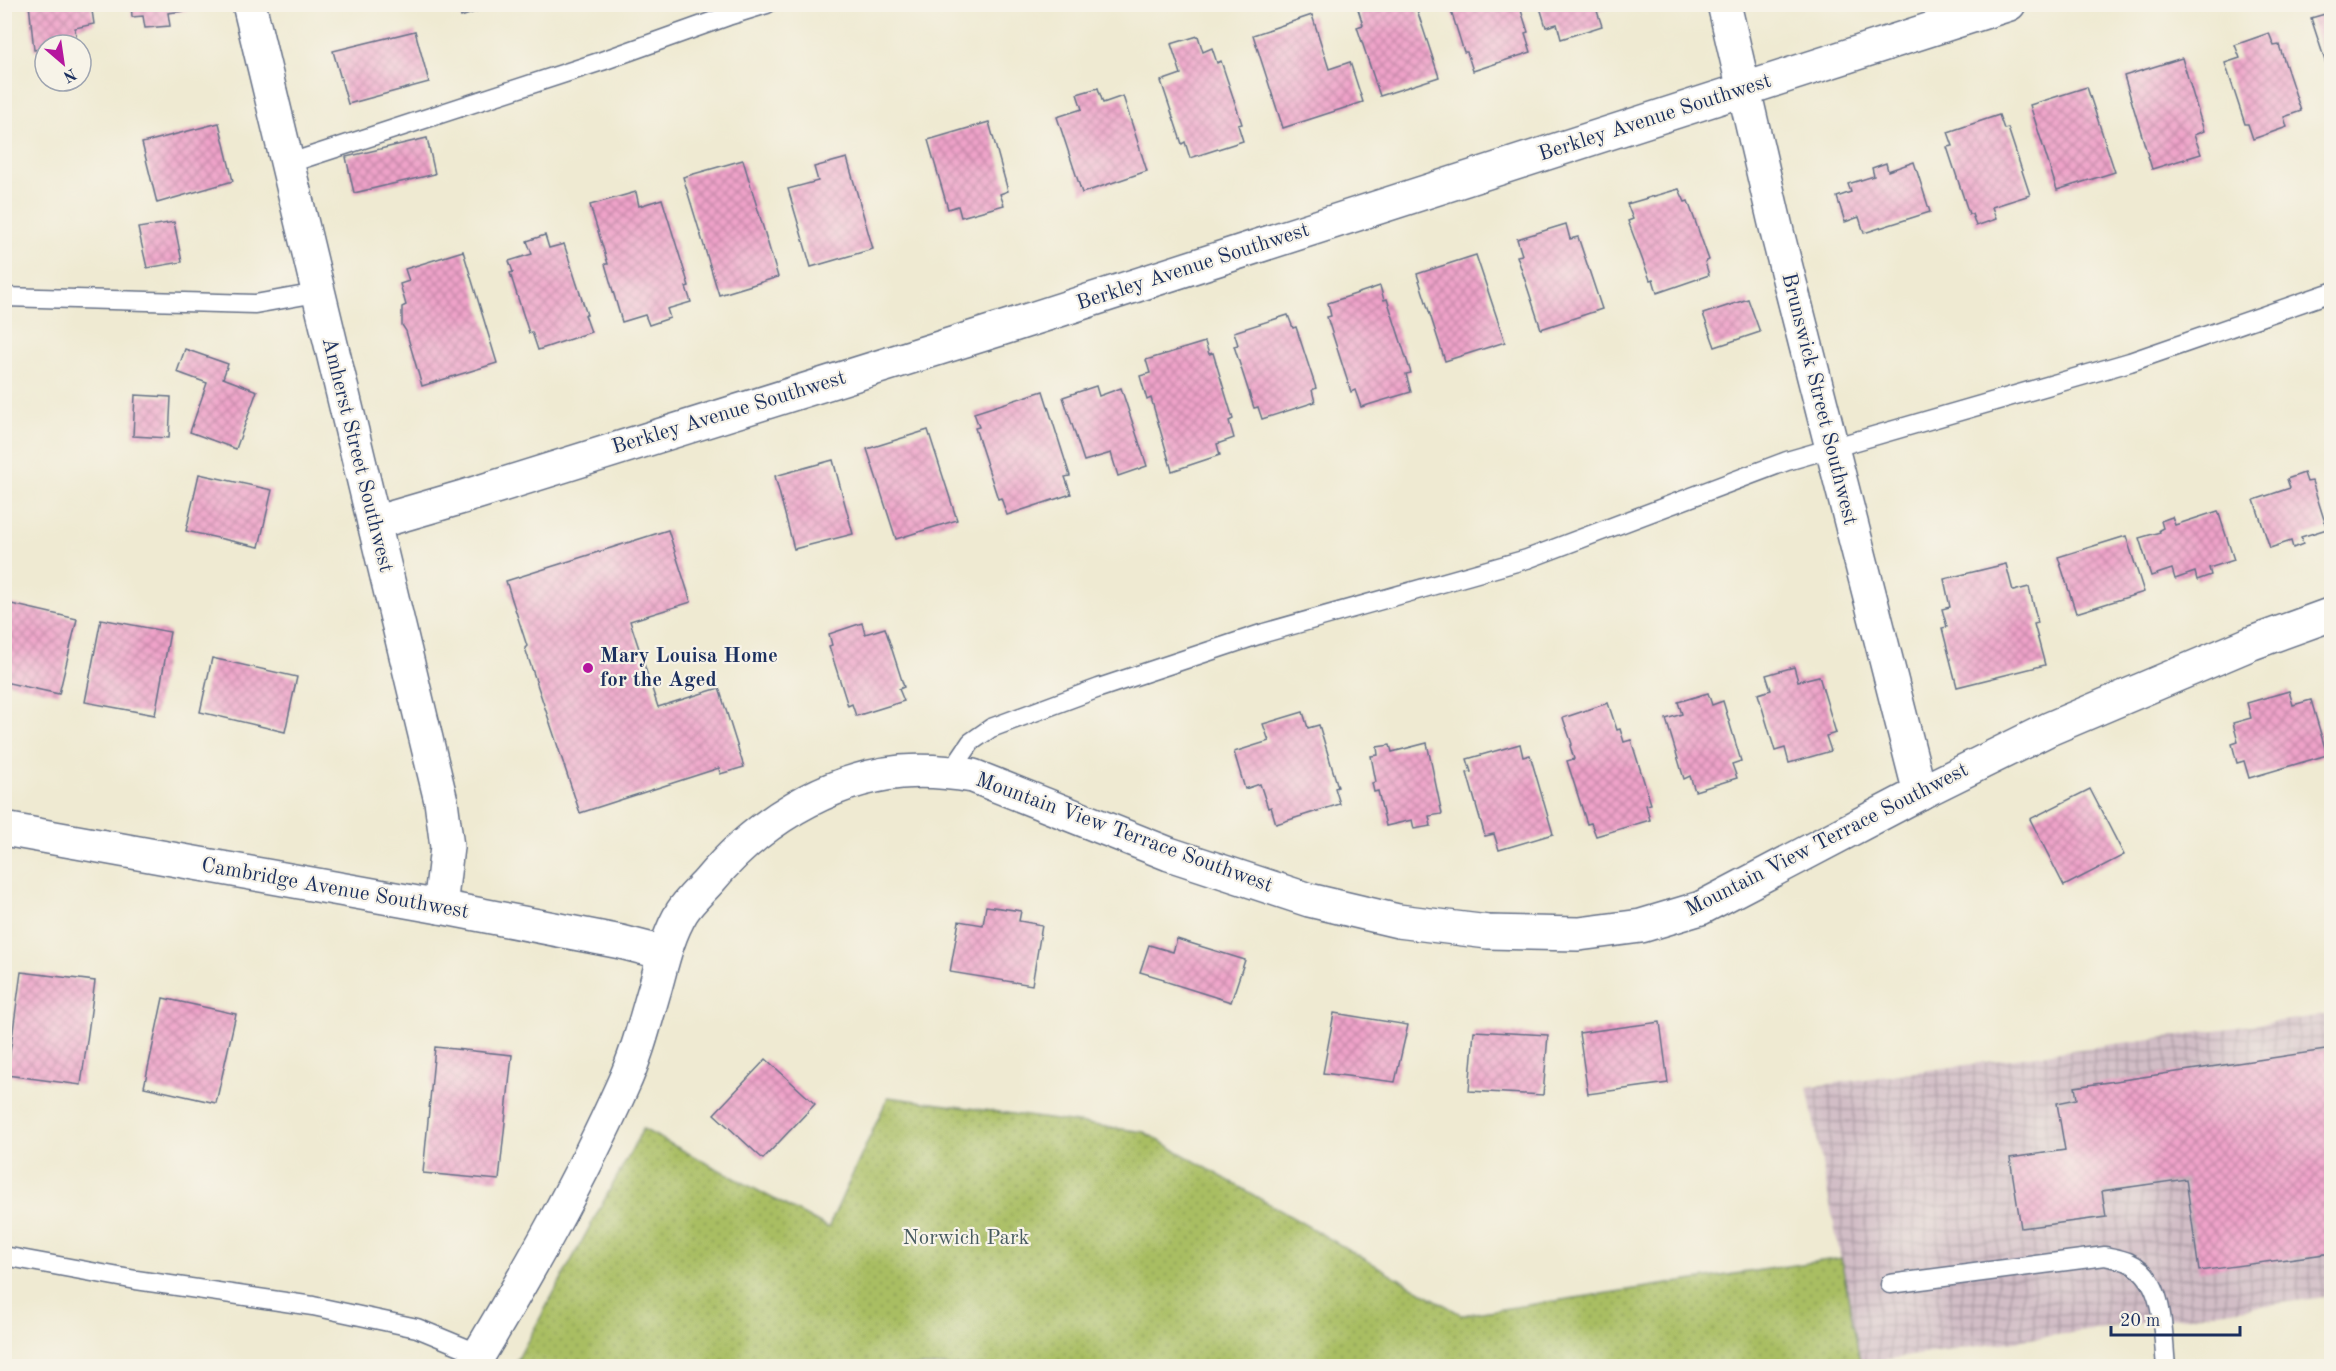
<svg xmlns="http://www.w3.org/2000/svg" width="2336" height="1371" font-family="'Old Standard TT',serif">
  <style>
    .industrial { fill: url(#industrial-grid) }
    .park { fill: url(#park-dots); stroke: #627660; stroke-width: 1.5 }
    .building { fill: url(#building-cross-hatch) }
    .lines { fill: none; stroke-linecap: round; stroke-linejoin: round }
    .service-casing { stroke: #657087; stroke-width: 21 }
    .minor-casing { stroke: #657087; stroke-width: 36 }
    .service { stroke: #fff; stroke-width: 18 }
    .minor { stroke: #fff; stroke-width: 33 }
    .poi-dot { fill: #b5179e; stroke: #f7f3e8; stroke-width: 2 }
    .labels { text-anchor: middle; dominant-baseline: central; stroke-width: 4.5; stroke-linejoin: round; paint-order: stroke }
    .street-label { font-size: 21px; fill: #1b2f5e; stroke: #f7f3e8 }
    .poi-label { font-size: 21px; font-weight: bold; fill: #1b2f5e; stroke: #f7f3e8; text-anchor: start }
    .park-label { font-size: 21px; fill: #465a5f; stroke: #f7f3e8 }
  </style>
  <defs>
    <pattern id="industrial-grid" width="8" height="8" patternUnits="userSpaceOnUse" patternTransform="scale(1.5)"><rect width="8" height="8" fill="#d2bdc6"/><path d="M0 4h8M4 0v8" fill="none" stroke="#aa9aa4"/></pattern>
    <pattern id="park-dots" width="8" height="8" patternUnits="userSpaceOnUse" patternTransform="scale(1.5)"><rect width="8" height="8" fill="#a9be62"/><path d="M2 2h.1M6 6h.1" fill="none" stroke="#899b54" stroke-width="1.8" stroke-linecap="round"/></pattern>
    <pattern id="building-cross-hatch" width="8" height="8" patternUnits="userSpaceOnUse" patternTransform="scale(1.5)"><rect width="8" height="8" fill="#efa3c9"/><path d="M0 0l8 8M0 8l8-8" fill="none" stroke="#c185a6"/></pattern>
  </defs>
  <rect width="100%" height="100%" fill="#f7f3e8"/>
  <filter id="ink" filterUnits="userSpaceOnUse"><feTurbulence type="fractalNoise" baseFrequency=".0167" numOctaves="2"/><feDisplacementMap in="SourceGraphic" scale="12" xChannelSelector="R" yChannelSelector="G"/><feConvolveMatrix kernelMatrix="1 2 1 2 8 2 1 2 1" color-interpolation-filters="sRGB"/></filter>
  <filter id="wash" filterUnits="userSpaceOnUse"><feTurbulence type="fractalNoise" baseFrequency=".008" numOctaves="4" result="noise"/><feDisplacementMap in="SourceGraphic" scale="24" xChannelSelector="R" yChannelSelector="G"/><feGaussianBlur stdDeviation="1.35" result="paint"/><feColorMatrix in="noise" values="0 0 0 0 0 0 0 0 0 0 0 0 0 0 0 0 0 1.4 0 .05"/><feComposite in="paint" operator="in"/></filter>
  <g filter="url(#wash)">
    <rect width="100%" height="100%" fill="#efead2"/>
    <path class="industrial" d="M2331,1014v282l-470,67 -54,-276z"/>
    <path class="park" d="M888,1097l256,35 318,183 379,-57 20,108h-1347l129,-237 185,99z"/>
    <g id="blocks">
      <g class="building">
        <path d="M29,4h62l3,20 -19,4 2,17h-32v4l-11,1z"/>
        <path d="M131,4h59l1,6 -23,3 2,13 -25,2 -2,-12 -11,1z"/>
        <path d="M457,4h38v1l-34,12z"/>
        <path d="M1372,4h38l2,5 4,-2 23,70 -59,19 -23,-69 6,-2 -5,-16z"/>
        <path d="M1449,4h70l9,28 -3,1 6,19 -58,19 -6,-19h-3z"/>
        <path d="M1539,4h67l1,4 -10,3 5,15 -41,13 -4,-15 -11,3z"/>
        <path d="M2332,12v67h-1l-20,-61z"/>
        <path d="M1312,15l17,54 21,-7 13,40 -80,26 -30,-93z"/>
        <path d="M415,31l14,51 -81,22 -15,-53z"/>
        <path d="M2269,33l5,13 5,-1 22,66 -17,6 3,10 -34,12 -5,-15h-3l-20,-61 15,-5 -5,-13z"/>
        <path d="M1198,36l5,16 9,-4 5,15 4,-2 21,63 -4,1 5,16 -53,17 -5,-16 -3,2 -21,-63 20,-7 -10,-30z"/>
        <path d="M2182,58l22,73 -10,4 7,19 -49,15 -28,-93z"/>
        <path d="M2087,87l28,85 -58,18 -27,-85z"/>
        <path d="M1098,88l5,15 20,-7 24,75 -65,22 -25,-76 25,-8 -5,-15z"/>
        <path d="M1999,115l5,14 4,-1 22,67 -38,12 4,12 -20,7 -4,-12h-3l-22,-67 6,-1 -5,-14z"/>
        <path d="M989,122l19,69 -8,3 4,11 -43,12 -3,-11 -10,3 -20,-69z"/>
        <path d="M219,123l14,58 -76,22 -15,-60z"/>
        <path d="M427,138l8,36 -81,19 -8,-36z"/>
        <path d="M847,158l26,91 -62,18 -23,-78 30,-8 -4,-14z"/>
        <path d="M743,160l35,117 -59,18 -36,-118z"/>
        <path d="M1914,162l16,50 -66,21 -5,-16 -14,5 -8,-25 14,-5 -3,-8 26,-8 -2,-8 14,-5 2,8z"/>
        <path d="M1679,189l6,13 3,-1 21,59 -4,2 4,13 -52,18 -4,-14 -3,1 -22,-59 5,-2 -6,-15z"/>
        <path d="M636,192l3,14 23,-7 27,87 -3,1 5,15 -24,7 3,9 -21,7 -4,-10 -23,7 -17,-58h3l-18,-59z"/>
        <path d="M174,222l8,40 -35,6 -9,-40z"/>
        <path d="M1566,224l4,15 8,-2 24,72 -61,20 -24,-73 5,-1 -5,-16z"/>
        <path d="M545,235l4,13 15,-4 23,71h-2l6,17 -53,18 -6,-18 -3,1 -19,-60 3,-1 -4,-11 23,-7 -5,-13z"/>
        <path d="M463,251l34,112 -75,23 -16,-55 -4,-6v-18l4,-2 -6,-21 9,-3 -4,-12z"/>
        <path d="M1476,255l29,87 -60,19 -28,-87z"/>
        <path d="M1380,286l4,14 3,-1 24,74 -5,1 5,18 -50,15 -6,-17 -4,2 -24,-75 4,-1 -3,-13z"/>
        <path d="M1748,299l12,33 -45,15 -12,-33z"/>
        <path d="M1288,315l5,13 3,-1 20,61 -4,2 3,12 -53,17 -4,-12 -4,1 -20,-62 4,-1 -4,-13z"/>
        <path d="M1205,342l4,12 4,-1 20,66 -4,2 5,17 -17,6 3,11 -48,16 -21,-73 -4,2 -7,-24 10,-3 -4,-13z"/>
        <path d="M185,349l43,15 -5,14 34,13 -21,58 -46,-17 17,-49 -30,-11z"/>
        <path d="M1096,386l3,10 22,-8 26,78 -29,10 -7,-23 -27,8 -21,-64z"/>
        <path d="M1043,391l27,85 -5,1 6,17 -64,21 -6,-17 -3,1 -23,-71 4,-1 -5,-14z"/>
        <path d="M135,395l36,2 -2,41 -36,-2z"/>
        <path d="M928,430l29,90 -61,19 -29,-90z"/>
        <path d="M833,460l20,74 -59,15 -19,-73z"/>
        <path d="M2304,473l3,9 5,-1 15,48 -26,8 2,7 -10,4 -2,-7 -21,7 -16,-48 36,-12 -3,-9z"/>
        <path d="M199,474l73,16 -13,57 -73,-16z"/>
        <path d="M2218,511l16,49 -25,8 2,7 -14,5 -2,-8 -20,7 -3,-10 -21,7 -12,-38 21,-6 -1,-2 4,-2 -2,-7 11,-4 3,8z"/>
        <path d="M668,530l23,72 -61,19 28,86 61,-19 25,79 -24,7 -1,-6 -139,45 -55,-165 2,-2 -21,-65z"/>
        <path d="M2126,536l18,56 -68,21 -18,-56z"/>
        <path d="M2006,564l7,27 16,-4 9,36 -4,1 11,41 -88,22 -15,-59 5,-1 -5,-18 8,-2 -6,-28z"/>
        <path d="M7,603l70,16 -18,75 -55,-12v-68z"/>
        <path d="M101,619l69,13 -15,83 -70,-13z"/>
        <path d="M862,623l3,11 20,-6 19,59 -5,2 5,12 -48,15 -4,-12 -4,2 -19,-60 3,-1 -3,-11z"/>
        <path d="M212,658l85,19 -12,55 -85,-20z"/>
        <path d="M1794,667l4,14 21,-5 17,57 -10,3 5,15 -42,12 -4,-15 -10,3 -17,-57 13,-4 -5,-15z"/>
        <path d="M2289,691l4,14 18,-5 16,55 -78,23 -5,-17 -7,2 -5,-19 6,-2 -5,-19 18,-5 -4,-15z"/>
        <path d="M1708,693l4,12 11,-4 18,60 -9,3 5,14 -42,13 -5,-15 -6,3 -18,-60 16,-5 -4,-12z"/>
        <path d="M1608,703l9,27 3,-1 4,13 7,-2 20,64 -5,1 4,15 -54,16 -5,-13 -4,1 -20,-63 7,-2 -4,-13 2,-2 -9,-26z"/>
        <path d="M1303,712l5,16 11,-3 19,62 -3,1 5,16 -64,20 -5,-17 -3,1 -8,-24 -15,5 -11,-37 35,-11 -6,-17z"/>
        <path d="M1427,743l15,71 -13,2 2,10 -17,3 -2,-9 -26,6 -8,-35 -4,1 -2,-9 4,-1 -5,-26 7,-1 -1,-8 13,-2 2,7z"/>
        <path d="M1520,744l3,13 7,-2 23,79 -54,16 -5,-16 -9,2 -18,-63 4,-1 -4,-13z"/>
        <path d="M2090,789l34,66 -60,31 -34,-67z"/>
        <path d="M986,906l35,5 -2,10 23,4 -10,60 -82,-13 9,-51 24,4z"/>
        <path d="M1177,939l68,21 -14,42 -67,-21v-2l-24,-7 9,-27 24,7z"/>
        <path d="M21,972l74,9 -14,104 -74,-10z"/>
        <path d="M163,998l73,16 -20,89 -72,-16z"/>
        <path d="M1334,1013l74,12 -13,57 -72,-9z"/>
        <path d="M1660,1022l8,61 -80,11 -9,-61z"/>
        <path d="M1474,1031l74,4 -5,60 -74,-4z"/>
        <path d="M435,1047l77,8 -13,125 -76,-7z"/>
        <path d="M2332,1049v204l-133,18 -13,-92 -84,12 4,26 -85,11 -11,-70 55,-8 -8,-47 20,-4 -2,-12z"/>
        <path d="M766,1059l49,45 -52,55 -49,-45z"/>
      </g>
    </g>
  </g>
  <g filter="url(#ink)">
    <use href="#blocks" fill-opacity="0" stroke="#657087" stroke-width="1.5"/>
    <g class="lines">
      <g class="service-casing">
        <g id="service">
          <path d="M287,164l315,-103 126,-45 39,-12"/>
          <path d="M4,297l251,7 62,-11"/>
          <path d="M950,773l21,-31 20,-14 108,-40 165,-55 263,-74 260,-98 343,-99 202,-70"/>
          <path d="M4,1256l132,24 177,26 104,22 63,26"/>
          <path d="M1890,1284l215,-28c8,2 16,3 23,6 38,16 34,70 38,104"/>
        </g>
      </g>
      <g class="minor-casing">
        <g id="minor">
          <path d="M249,4l192,797 6,46 -7,60"/>
          <path d="M1724,4l54,232 142,557"/>
          <path d="M374,523l89,-26 550,-172 996,-321"/>
          <path d="M4,829l436,78 181,35 43,11"/>
          <path d="M472,1366c54,-90 107,-183 150,-279 15,-32 23,-65 33,-99 7,-25 13,-53 27,-76 7,-11 18,-21 27,-31 47,-57 118,-102 192,-109 24,-2 49,0 72,4l196,78 140,46 89,21 90,11 91,2 62,-8 60,-18 219,-115 129,-64 203,-86 80,-29"/>
        </g>
      </g>
      <use href="#service" class="service"/>
      <use href="#minor" class="minor"/>
    </g>
  </g>
  <circle class="poi-dot" cx="588" cy="668" r="6"/>
  <g class="labels">
    <g class="street-label">
      <text transform="translate(1655 118) rotate(-18)">Berkley Avenue Southwest</text>
      <text transform="translate(1193 267) rotate(-18)">Berkley Avenue Southwest</text>
      <text transform="translate(1819 399) rotate(76)">Brunswick Street Southwest</text>
      <text transform="translate(729 413) rotate(-17)">Berkley Avenue Southwest</text>
      <text transform="translate(357 455) rotate(76)">Amherst Street Southwest</text>
      <text transform="translate(1124 833) rotate(20)">Mountain View Terrace Southwest</text>
      <text transform="translate(1827 840) rotate(-27)">Mountain View Terrace Southwest</text>
      <text transform="translate(335 889) rotate(10)">Cambridge Avenue Southwest</text>
    </g>
    <g class="poi-label">
      <text x="600" y="656">Mary Louisa Home<tspan x="600" dy="24">for the Aged</tspan></text>
    </g>
    <g class="park-label">
      <text x="966" y="1238">Norwich Park</text>
    </g>
  </g>
  <rect width="2336" height="1371" fill="none" stroke="#f7f3e8" stroke-width="24"/>
  <g transform="translate(63 63) rotate(151)"><circle r="28" fill="#f7f3e8" stroke="#9fa5b1" stroke-width="1.5"/>
  <path d="M0-4.5L10 22L0 15L-10 22Z" fill="#b5179e"/>
  <text y="-9" font-size="16" font-weight="bold" text-anchor="middle" fill="#1b2f5e">N</text>
  </g>
  <path d="M2111 1326v9h129v-9" fill="none" stroke="#1b2f5e" stroke-width="3"/>
  <text x="2120" y="1326" font-size="18" fill="#1b2f5e" stroke="#f7f3e8" stroke-width="4.5" paint-order="stroke">20 m</text>
</svg>
